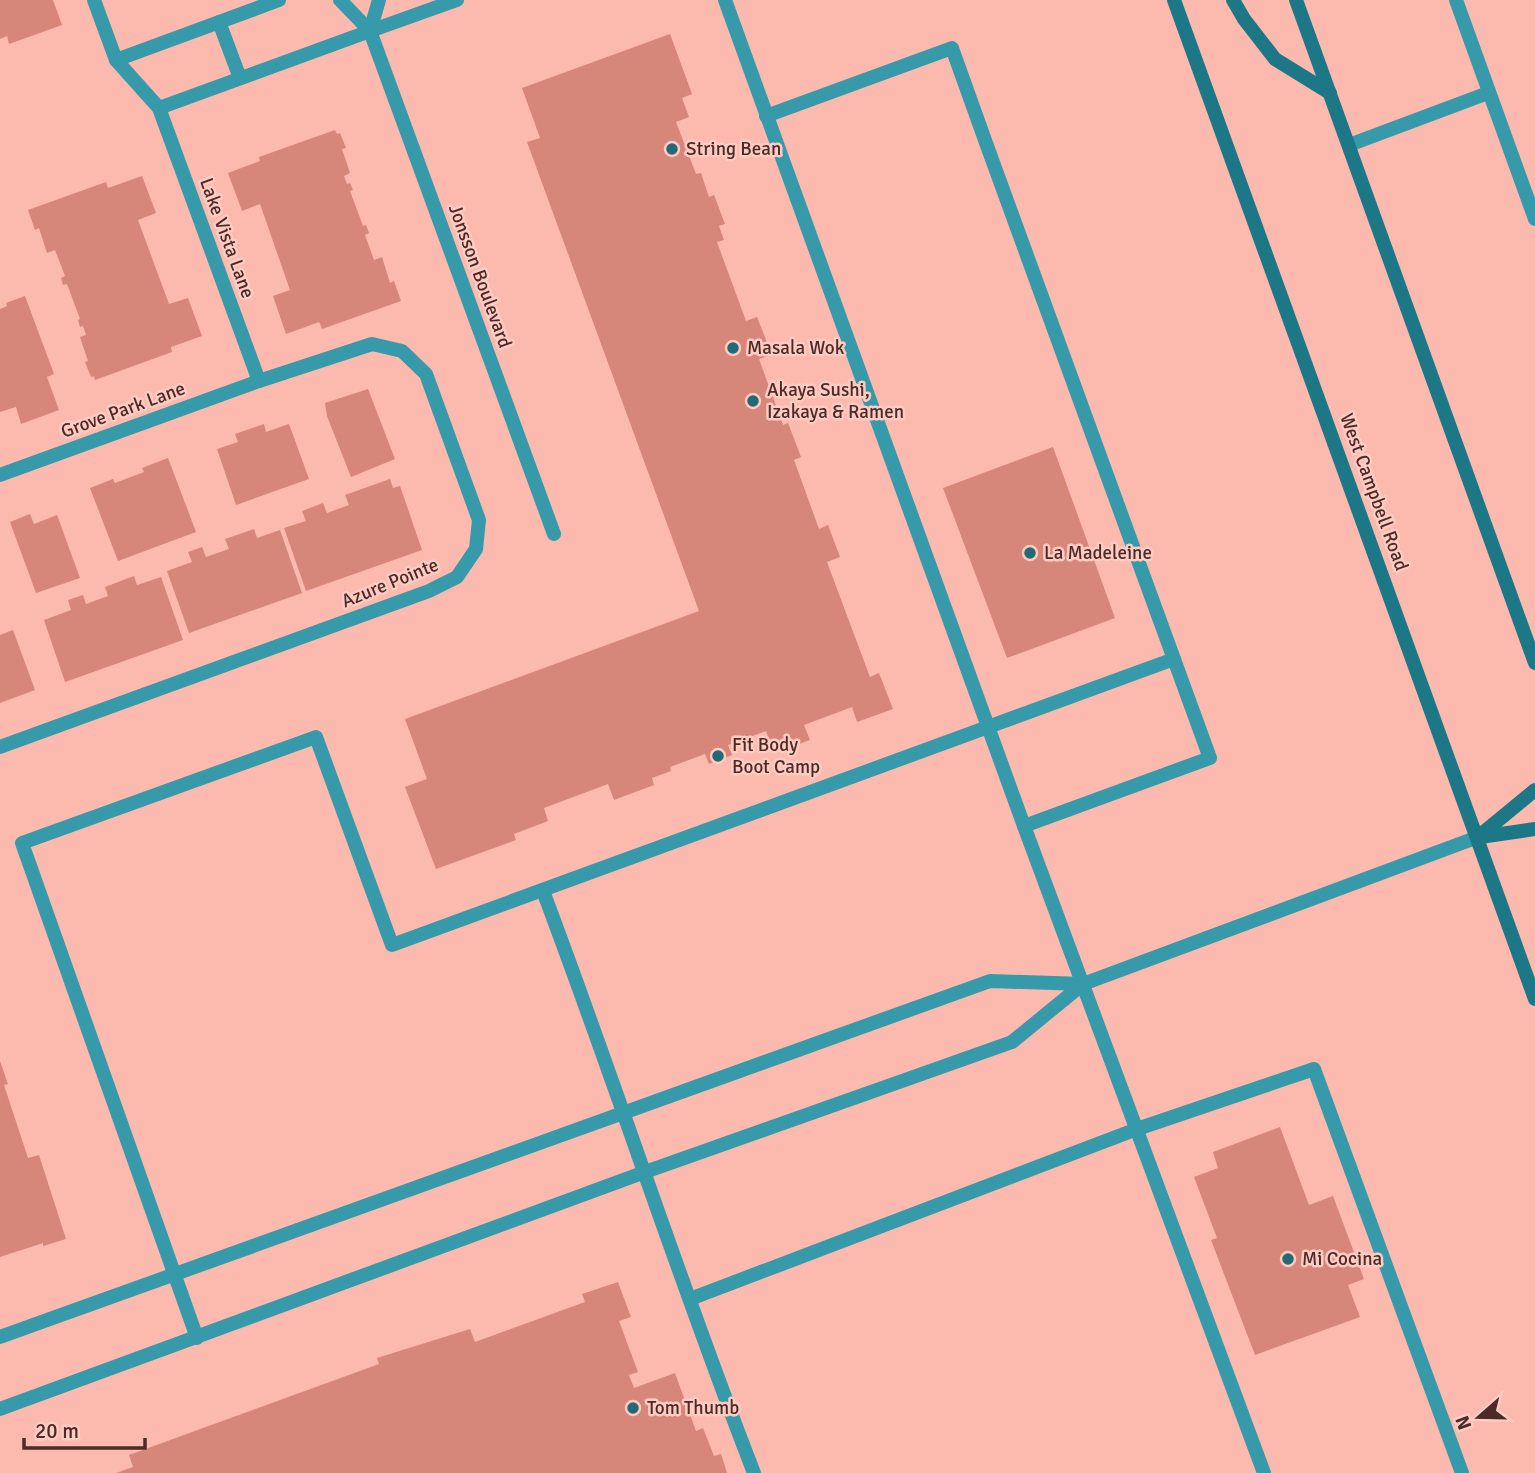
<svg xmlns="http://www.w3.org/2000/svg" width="1535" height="1473" font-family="Signika,sans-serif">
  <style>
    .building { fill: #d68779 }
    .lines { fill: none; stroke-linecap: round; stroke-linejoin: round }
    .service { stroke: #379aaa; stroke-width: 14 }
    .minor { stroke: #379aaa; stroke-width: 14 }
    .tertiary { stroke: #379aaa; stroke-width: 14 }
    .secondary { stroke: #1c7887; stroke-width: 14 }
    .poi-dot { fill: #216a76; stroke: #ffcbc2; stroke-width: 2.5 }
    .labels { text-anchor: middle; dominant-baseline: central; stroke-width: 5; stroke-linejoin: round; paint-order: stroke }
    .poi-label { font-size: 19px; fill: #4b2b25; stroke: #ffcbc2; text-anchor: start }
    .street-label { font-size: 19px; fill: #4b2b25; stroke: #ffcbc2 }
  </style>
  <rect width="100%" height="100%" fill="#fcb9ad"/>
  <g class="building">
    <path d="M0,0h53l9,25 -53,19 -2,-8 -7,3z"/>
    <path d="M670,34l22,60 -10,4 7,19 -13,5 20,52 5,-1 8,24 5,-2 11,29 -6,2 5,14 -7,2 29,79 11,-4 15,38 -13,4 24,66 5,-2 13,34 -7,3 25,69 9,-4 12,32 -13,5 43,115 9,-4 14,36 -36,13 -5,-15 -48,18 6,15 -36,13 -8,-22 -38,14 4,10 -23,9 -4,-10 -35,13 1,4 -19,7 2,7 -40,15 -6,-16 -64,24 4,13 -34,13 2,6 -80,29 -31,-82 22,-8 -22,-60 294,-108 -172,-469 13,-4 -18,-50z"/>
    <path d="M335,130l2,4 3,-1 6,15 -4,1 8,24 -6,3 3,8 3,-1 3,7 -3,1 13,35 3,-1 3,8 -4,2 9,25 8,-3 8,26 4,-2 7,20 -79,28 -3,-7 -33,12 -13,-38 17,-6 -30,-86 -18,7 -14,-38 32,-12 -1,-4z"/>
    <path d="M142,176l14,37 -18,7 31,84 19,-6 14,38 -31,11 1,5 -77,28 -1,-4 -3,1 -6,-15 3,-1 -8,-24 6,-2 -3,-9 -3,1 -2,-7 2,-1 -13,-35 -4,1 -2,-7 4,-2 -10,-26 -8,3 -8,-25 -4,2 -7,-20 78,-28 2,6z"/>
    <path d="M25,296l29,78 -7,3 12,33 -38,14 -5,-17 -16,5v-103l7,-3 -1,-3z"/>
    <path d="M368,389l27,70 -44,18 -24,-61 -2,-13z"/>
    <path d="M264,424l2,8 23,-8 20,55 -73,26 -19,-56 21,-7 -3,-8z"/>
    <path d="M1053,447l62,171 -108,40 -64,-170z"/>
    <path d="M168,458l28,74 -78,29 -28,-73 23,-9 2,4 29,-11 -2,-4z"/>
    <path d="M390,479l3,9 7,-2 22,64 -116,41 -22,-63 22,-7 -4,-10 21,-8 4,10 22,-8 -4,-10z"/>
    <path d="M30,514l4,10 23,-9 23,63 -44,15 -26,-71z"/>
    <path d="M254,529l3,9 23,-8 22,63 -113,40 -22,-62 25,-9 -4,-10 14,-5 4,10 23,-8 -4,-10z"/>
    <path d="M134,576l3,9 24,-8 22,63 -118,42 -21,-62 27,-10 -3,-10 15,-5 3,9 22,-8 -3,-9z"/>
    <path d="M13,630l22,60 -35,13v-68z"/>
    <path d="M0,1061l8,23 -4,1 24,73 11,-3 27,84 -23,7v-3l-43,14z"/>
    <path d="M1280,1127l29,78 24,-9 31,83 -16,6 12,32 -105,38 -44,-115 6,-2 -23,-61 24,-9 -5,-16z"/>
    <path d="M618,1282l13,35 -12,4 19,51 -9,3 5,13 41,-15 21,58 7,-3 11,28 7,-2 6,19h-611l17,-6 -4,-12 250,-91 -2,-6 93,-29 5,13 110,-40 -3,-8z"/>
  </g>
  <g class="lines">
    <g class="service">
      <path d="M725,0l299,826 240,647"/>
      <path d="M1456,0l79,219"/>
      <path d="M219,22l21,56"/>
      <path d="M370,31l184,503"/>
      <path d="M766,116l186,-68 34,95 224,615 -186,68"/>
      <path d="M1349,145l139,-52"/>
      <path d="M543,891c73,193 136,390 211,582"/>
      <path d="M690,1299l447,-170 177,-60 148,404"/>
      <path d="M0,1337l990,-356 93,3"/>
      <path d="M197,1338l-175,-495 294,-106 76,208 782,-286"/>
      <path d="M0,1409l645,-237 367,-130 71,-58 395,-147"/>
    </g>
    <g class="minor">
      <path d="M94,0l22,60 43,48 100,273"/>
      <path d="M116,60l163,-60"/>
      <path d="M159,108l211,-77"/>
      <path d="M0,475l259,-94 113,-37 30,7 24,23 53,146 -3,29 -19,28 -28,14 -429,156"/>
    </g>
    <g class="tertiary">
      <path d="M340,0l30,31"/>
      <path d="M370,31l87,-31"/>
      <path d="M370,31l9,-31"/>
    </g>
    <g class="secondary">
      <path d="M1174,0l361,999"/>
      <path d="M1233,0l11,19 31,40 55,34"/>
      <path d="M1296,0l239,663"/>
      <path d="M1478,837l57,-47"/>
      <path d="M1480,837l55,-8"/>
    </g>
  </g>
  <g class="poi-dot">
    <circle cx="672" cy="149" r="7"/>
    <circle cx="733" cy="348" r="7"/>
    <circle cx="753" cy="401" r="7"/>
    <circle cx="1030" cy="553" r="7"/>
    <circle cx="718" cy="756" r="7"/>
    <circle cx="1288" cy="1259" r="7"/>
    <circle cx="633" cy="1408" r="7"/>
  </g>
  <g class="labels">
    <g class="poi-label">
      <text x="686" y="149">String Bean</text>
      <text x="747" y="348">Masala Wok</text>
      <text x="767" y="390">Akaya Sushi,<tspan x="767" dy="22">Izakaya &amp; Ramen</tspan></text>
      <text x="1044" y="553">La Madeleine</text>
      <text x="732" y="745">Fit Body<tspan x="732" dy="22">Boot Camp</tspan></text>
      <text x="1302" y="1259">Mi Cocina</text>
      <text x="647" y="1408">Tom Thumb</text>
    </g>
    <g class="street-label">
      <text transform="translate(227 238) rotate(70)">Lake Vista Lane</text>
      <text transform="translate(480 276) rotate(70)">Jonsson Boulevard</text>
      <text transform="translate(123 410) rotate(-20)">Grove Park Lane</text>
      <text transform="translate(1374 492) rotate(70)">West Campbell Road</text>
      <text transform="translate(390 583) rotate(-22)">Azure Pointe</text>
    </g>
  </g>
  <g transform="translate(1479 1417) rotate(250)" stroke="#ffcbc2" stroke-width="5" paint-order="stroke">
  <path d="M0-5L12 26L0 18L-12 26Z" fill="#4b2b25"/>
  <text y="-10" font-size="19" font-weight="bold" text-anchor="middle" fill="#4b2b25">N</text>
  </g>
  <path d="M24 1438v10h121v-10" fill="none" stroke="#4b2b25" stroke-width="3.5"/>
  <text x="35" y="1438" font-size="21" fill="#4b2b25" stroke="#ffcbc2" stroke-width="5" paint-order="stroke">20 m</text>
</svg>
